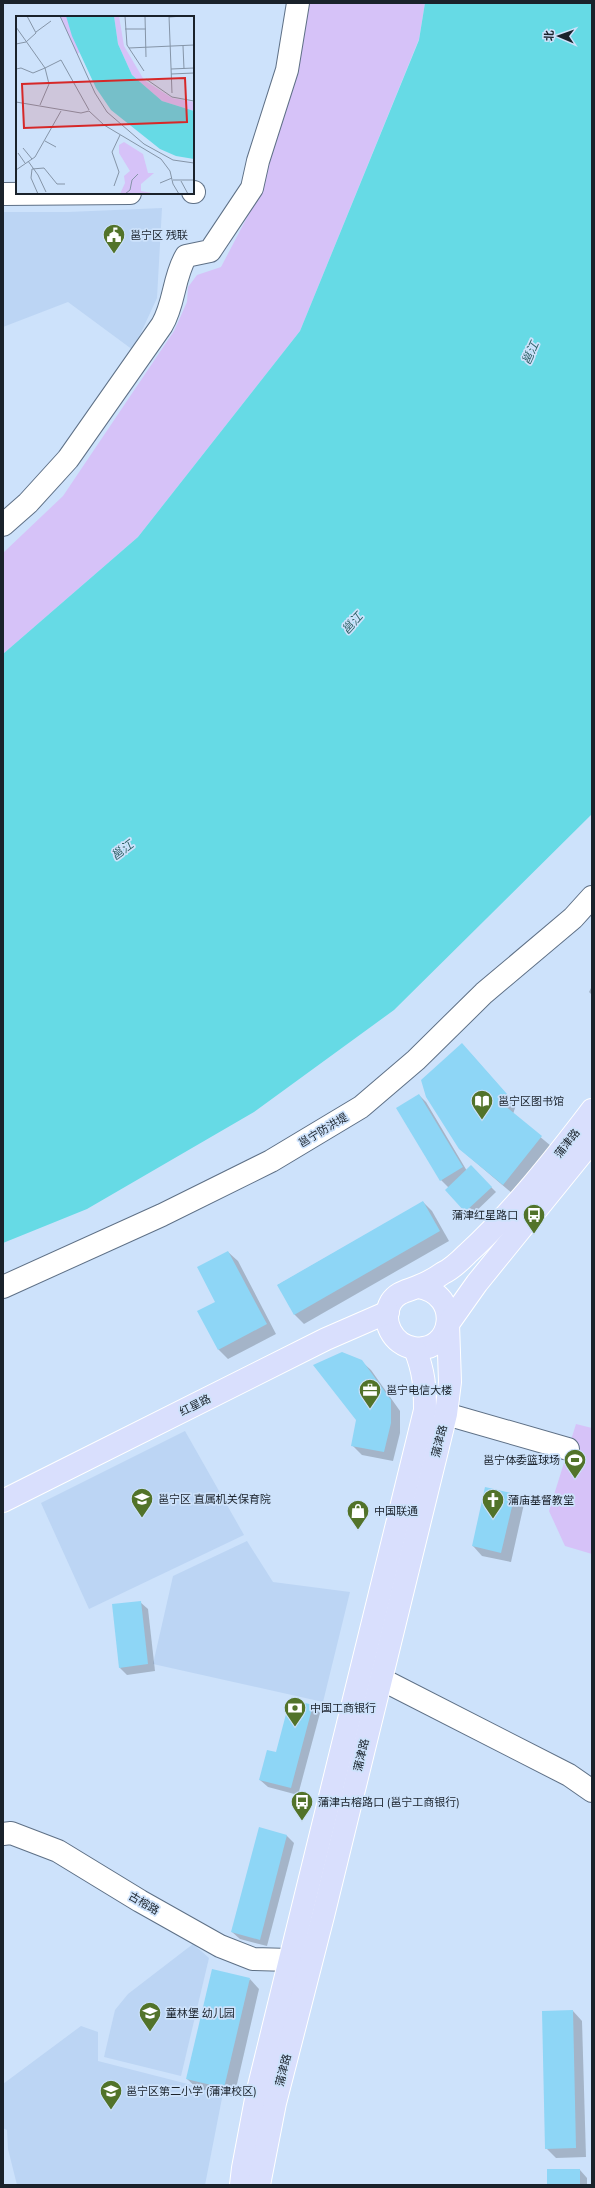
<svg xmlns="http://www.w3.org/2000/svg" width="595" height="2188" font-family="Mulish,'Noto Sans SC',sans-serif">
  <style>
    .built { fill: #bcd5f4 }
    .green { fill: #d6c2f8 }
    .water { fill: #66dae5 }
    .shadow { fill: #0003 }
    .building { fill: #8ed6f6 }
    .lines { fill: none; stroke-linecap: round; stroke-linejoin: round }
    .minor-casing { stroke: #5e7086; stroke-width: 24 }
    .major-casing { stroke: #fff; stroke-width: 24 }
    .minor { stroke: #fff; stroke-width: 22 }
    .major { stroke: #d9dffd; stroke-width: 22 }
    .labels { text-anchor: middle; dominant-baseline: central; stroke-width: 3.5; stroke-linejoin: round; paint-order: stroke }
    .poi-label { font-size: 11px; fill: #1a222b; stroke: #cde2fb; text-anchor: start }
    .street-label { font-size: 11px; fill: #1a222b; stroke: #cde2fb }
    .water-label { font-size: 12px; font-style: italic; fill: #2e5f64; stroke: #cde2fb }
    .inset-road { fill: none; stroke: #8595a8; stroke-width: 1 }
    .view { fill: #d62828; fill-opacity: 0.15; stroke: #d62828; stroke-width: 2 }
    .inset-edge { fill: none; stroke: #1a222b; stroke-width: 2 }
  </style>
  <rect width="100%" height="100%" fill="#cde2fb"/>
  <g class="built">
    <path d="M162,208l-5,90 -24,52 -65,-48 -65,25v-115h65z"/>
    <path d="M185,1431l59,104 -155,74 -48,-106z"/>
    <path d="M247,1541l26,41 77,10 -27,110 -170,-38 20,-88z"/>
    <path d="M193,1944l16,14 -28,118 -77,-19 11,-47 13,-16z"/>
    <path d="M81,2026l17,6v29l125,32 -18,92h-188l-9,-36 -1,-19 -4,-2v-44z"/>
  </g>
  <g class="green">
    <path d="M306,3h119l-6,36 -119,292 -162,206 -135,117v-101l60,-57 111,-165 13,-29 1,-15 9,-12 24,-8 42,-80 4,-31z"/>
    <path d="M576,1424l16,4v126l-27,-8 -16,-35z"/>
  </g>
  <path class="water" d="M425,3h167v811l-198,196 -140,102 -167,97 -84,34v-589l135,-117 162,-206 119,-291z"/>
  <g class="shadow">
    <path d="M592,986v9l-3,-3z"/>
    <path d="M471,1054l45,51 -3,9 38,32 -38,48 -53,-45z"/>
    <path d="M419,1095l7,7 41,69 4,-4 25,25 -25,24 -24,-26 2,-2 -8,-8z"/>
    <path d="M423,1202l9,9 17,30 -145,83 -9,-9 -17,-30z"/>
    <path d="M228,1252l10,9 38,73 -48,25 -9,-9 -20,-39 18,-9z"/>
    <path d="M361,1361l10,9 29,41v22l-7,28 -31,-6 -10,-10 5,-25z"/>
    <path d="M514,1494l10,10 -13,58 -29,-6 -9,-10z"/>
    <path d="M140,1602l8,7 7,62 -28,4 -7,-7z"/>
    <path d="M313,1706l7,7 -22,82 -30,-8 -8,-7 17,-26z"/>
    <path d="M260,1829l27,7 7,7 -27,103 -27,-7 -8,-7z"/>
    <path d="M250,1979l9,10 -25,108 -37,-9 -10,-9z"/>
    <path d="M573,2011l9,10 4,136 -30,1 -10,-10z"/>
    <path d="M580,2170l7,8v7h-39z"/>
  </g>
  <g class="building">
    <path d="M462,1043l45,51 -3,11 38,31 -39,49 -44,-36 -33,-52 -5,-17z"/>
    <path d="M419,1094l44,73 -23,14 -44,-73z"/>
    <path d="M471,1165l21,22 -27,25 -20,-22z"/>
    <path d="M423,1201l17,30 -146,84 -17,-30z"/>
    <path d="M228,1251l39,73 -49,26 -21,-39 18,-9 -18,-35z"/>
    <path d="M342,1352l20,8 29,40v23l-7,29 -33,-6 5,-26 -43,-55z"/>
    <path d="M485,1487l30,7 -14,59 -29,-7z"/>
    <path d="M141,1601l7,63 -29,4 -7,-64z"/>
    <path d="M290,1699l23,6 -22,83 -32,-8 8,-30 9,2z"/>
    <path d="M259,1827l28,8 -27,105 -29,-8z"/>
    <path d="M212,1969l38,9 -26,110 -38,-9z"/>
    <path d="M573,2010l3,138 -31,1 -3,-138z"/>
    <rect x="547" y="2169" width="33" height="16"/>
  </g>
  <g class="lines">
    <g class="minor-casing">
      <g id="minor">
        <path d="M193,192h1"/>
        <path d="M3,194l127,-1"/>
        <path d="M3,525l25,-22 40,-44 94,-134c13,-22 11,-47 24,-69l24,-5 42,-63 6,-27 29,-91 11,-67"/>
        <path d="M3,1287l159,-72 109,-54 90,-54 55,-47 68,-67 89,-75 19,-21"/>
        <path d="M446,1414l122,35"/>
        <path d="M381,1679l188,96 23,16"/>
        <path d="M3,1834l8,-1 47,18 82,50 80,45 33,13 37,1"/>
      </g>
    </g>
    <g class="major-casing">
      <g id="major">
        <path d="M418,1287c45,7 35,67 -4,61 -21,-3 -34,-27 -23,-46 7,-11 18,-11 28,-16 8,-3 17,-8 24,-13 9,-4 17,-12 24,-19 46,-42 87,-94 125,-144"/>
        <path d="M3,1501l323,-162 62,-27"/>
        <path d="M241,2185l2,-17 14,-74 168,-684c0,-24 -1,-38 -10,-61"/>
        <path d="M259,2185l16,-82 48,-187 123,-502 4,-32 -2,-58 29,-41 115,-142"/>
      </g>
    </g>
    <use href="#minor" class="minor"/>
    <use href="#major" class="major"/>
  </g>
  <defs>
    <g id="civic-pin" transform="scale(1.15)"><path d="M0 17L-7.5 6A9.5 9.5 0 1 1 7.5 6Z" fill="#52732a" stroke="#cde2fb"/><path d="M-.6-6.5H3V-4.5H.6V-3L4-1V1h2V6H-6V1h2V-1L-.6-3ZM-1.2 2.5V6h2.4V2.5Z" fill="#fff"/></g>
    <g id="library-pin" transform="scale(1.15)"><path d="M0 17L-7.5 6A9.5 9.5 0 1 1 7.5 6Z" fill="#52732a" stroke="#cde2fb"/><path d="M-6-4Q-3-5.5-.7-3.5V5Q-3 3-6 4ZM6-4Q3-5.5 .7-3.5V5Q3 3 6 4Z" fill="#fff"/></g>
    <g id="bus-pin" transform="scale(1.15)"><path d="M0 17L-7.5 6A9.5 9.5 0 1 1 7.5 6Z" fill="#52732a" stroke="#cde2fb"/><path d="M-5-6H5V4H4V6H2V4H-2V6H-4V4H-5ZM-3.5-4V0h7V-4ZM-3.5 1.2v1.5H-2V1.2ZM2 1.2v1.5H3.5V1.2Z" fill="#fff"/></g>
    <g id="office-pin" transform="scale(1.15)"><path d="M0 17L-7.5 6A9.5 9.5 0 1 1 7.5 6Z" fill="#52732a" stroke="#cde2fb"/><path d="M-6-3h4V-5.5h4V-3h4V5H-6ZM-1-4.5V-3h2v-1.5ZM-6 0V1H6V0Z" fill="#fff"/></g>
    <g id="stadium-pin" transform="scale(1.15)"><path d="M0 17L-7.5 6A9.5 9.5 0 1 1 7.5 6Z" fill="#52732a" stroke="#cde2fb"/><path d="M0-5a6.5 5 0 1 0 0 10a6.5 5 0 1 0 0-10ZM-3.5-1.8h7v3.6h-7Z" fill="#fff"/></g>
    <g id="school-pin" transform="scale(1.15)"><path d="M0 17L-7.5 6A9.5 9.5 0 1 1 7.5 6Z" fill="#52732a" stroke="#cde2fb"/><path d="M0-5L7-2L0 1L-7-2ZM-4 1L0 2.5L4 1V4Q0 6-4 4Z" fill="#fff"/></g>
    <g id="church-pin" transform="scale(1.15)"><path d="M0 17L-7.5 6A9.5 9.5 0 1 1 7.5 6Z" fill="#52732a" stroke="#cde2fb"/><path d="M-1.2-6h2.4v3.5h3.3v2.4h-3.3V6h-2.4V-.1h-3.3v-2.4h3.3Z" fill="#fff"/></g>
    <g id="shop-pin" transform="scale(1.15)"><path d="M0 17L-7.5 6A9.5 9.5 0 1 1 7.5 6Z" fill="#52732a" stroke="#cde2fb"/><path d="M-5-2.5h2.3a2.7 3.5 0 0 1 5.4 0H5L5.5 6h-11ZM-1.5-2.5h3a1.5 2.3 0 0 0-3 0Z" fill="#fff"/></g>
    <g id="bank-pin" transform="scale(1.15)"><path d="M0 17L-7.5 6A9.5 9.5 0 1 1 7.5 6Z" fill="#52732a" stroke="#cde2fb"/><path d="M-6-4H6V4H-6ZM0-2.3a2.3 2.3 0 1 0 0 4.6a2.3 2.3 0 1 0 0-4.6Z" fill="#fff"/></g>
  </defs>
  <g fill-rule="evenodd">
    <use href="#civic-pin" x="114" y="235"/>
    <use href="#library-pin" x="482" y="1101"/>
    <use href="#bus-pin" x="534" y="1215"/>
    <use href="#office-pin" x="370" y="1390"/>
    <use href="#stadium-pin" x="575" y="1460"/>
    <use href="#school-pin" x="142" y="1499"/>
    <use href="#church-pin" x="493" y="1500"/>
    <use href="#shop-pin" x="358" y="1511"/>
    <use href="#bank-pin" x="295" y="1708"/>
    <use href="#bus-pin" x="302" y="1802"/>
    <use href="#school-pin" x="150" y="2013"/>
    <use href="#school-pin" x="111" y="2091"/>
  </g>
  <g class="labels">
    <g class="poi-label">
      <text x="130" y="235">邕宁区 残联</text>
      <text x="498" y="1101">邕宁区图书馆</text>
      <text x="518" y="1215" text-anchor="end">蒲津红星路口</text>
      <text x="386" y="1390">邕宁电信大楼</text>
      <text x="560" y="1460" text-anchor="end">邕宁体委篮球场</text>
      <text x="158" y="1499">邕宁区 直属机关保育院</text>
      <text x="508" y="1500">蒲庙基督教堂</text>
      <text x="374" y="1511">中国联通</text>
      <text x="310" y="1708">中国工商银行</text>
      <text x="318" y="1802">蒲津古榕路口 (邕宁工商银行)</text>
      <text x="166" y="2013">童林堡 幼儿园</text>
      <text x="126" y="2091">邕宁区第二小学 (蒲津校区)</text>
    </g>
    <g class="street-label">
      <text transform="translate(323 1130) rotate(-31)">邕宁防洪堤</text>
      <text transform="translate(567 1143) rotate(-52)">蒲津路</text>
      <text transform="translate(195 1405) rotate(-27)">红星路</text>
      <text transform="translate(439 1441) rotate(-76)">蒲津路</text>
      <text transform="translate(361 1755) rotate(-77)">蒲津路</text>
      <text transform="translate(144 1903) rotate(30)">古榕路</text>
      <text transform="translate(283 2070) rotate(-76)">蒲津路</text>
    </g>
    <g class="water-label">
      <text transform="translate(530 353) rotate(-66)">邕江</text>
      <text transform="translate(352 623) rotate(-48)">邕江</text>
      <text transform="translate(122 850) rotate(-37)">邕江</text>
    </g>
  </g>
  <g transform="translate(16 16)">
    <rect width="178" height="178" fill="#cde2fb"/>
    <path d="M44,0h6l14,36 -3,2zM98,0h5l5,30 20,34 28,18 22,4v9l-32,-10 -30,-26 -14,-31zM108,126l19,12 5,19h6l-13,11v7l16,3h-37l5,-11 -1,-7 6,-5 -11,-18v-8z" fill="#d6c2f8"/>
    <path d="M50,0h48l4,28 14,31 30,26 32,10v48l-18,-3 -16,-7 -49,-39 -15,-22 -24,-52z" fill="#66dae5"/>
    <path class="inset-road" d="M44,0l35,77 12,19 37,32 29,16 21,3M109,0l2,29 17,26M129,0l1,41M153,0l3,77M153,1l14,-1M0,11l29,41 16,-8 28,50M109,13h21M20,16l15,-11M0,28l10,-2 10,-9 -9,-17M167,30l1,23M113,32l65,-3M0,53l5,-1 12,5 12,-5 4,16 -9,21M155,53l23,-1M155,58l23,-1M130,63l26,18 22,4M0,86l65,11 8,-2 15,14 57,34 9,12 3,13 6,10M29,125l11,6M7,132l9,11M2,137l7,10M12,145l10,14 8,17M0,154l19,-13 26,-46M157,164h21M165,165l7,13M144,167l12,-5M98,170l5,-14 -7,-20 8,-17M22,178l-7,-16 1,-9 12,-1 13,16h8M109,178l5,-4 2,-10 6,-6"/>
    <path class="view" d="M169,62l2,44 -163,6 -2,-44z"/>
    <rect width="178" height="178" class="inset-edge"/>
  </g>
  <rect width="595" height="2188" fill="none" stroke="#1a222b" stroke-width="8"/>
  <g transform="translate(559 36) rotate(272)" stroke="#cde2fb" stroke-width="3" paint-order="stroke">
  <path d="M0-3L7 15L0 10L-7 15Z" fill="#1a222b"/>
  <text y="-6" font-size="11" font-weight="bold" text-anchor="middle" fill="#1a222b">北</text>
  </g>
</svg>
